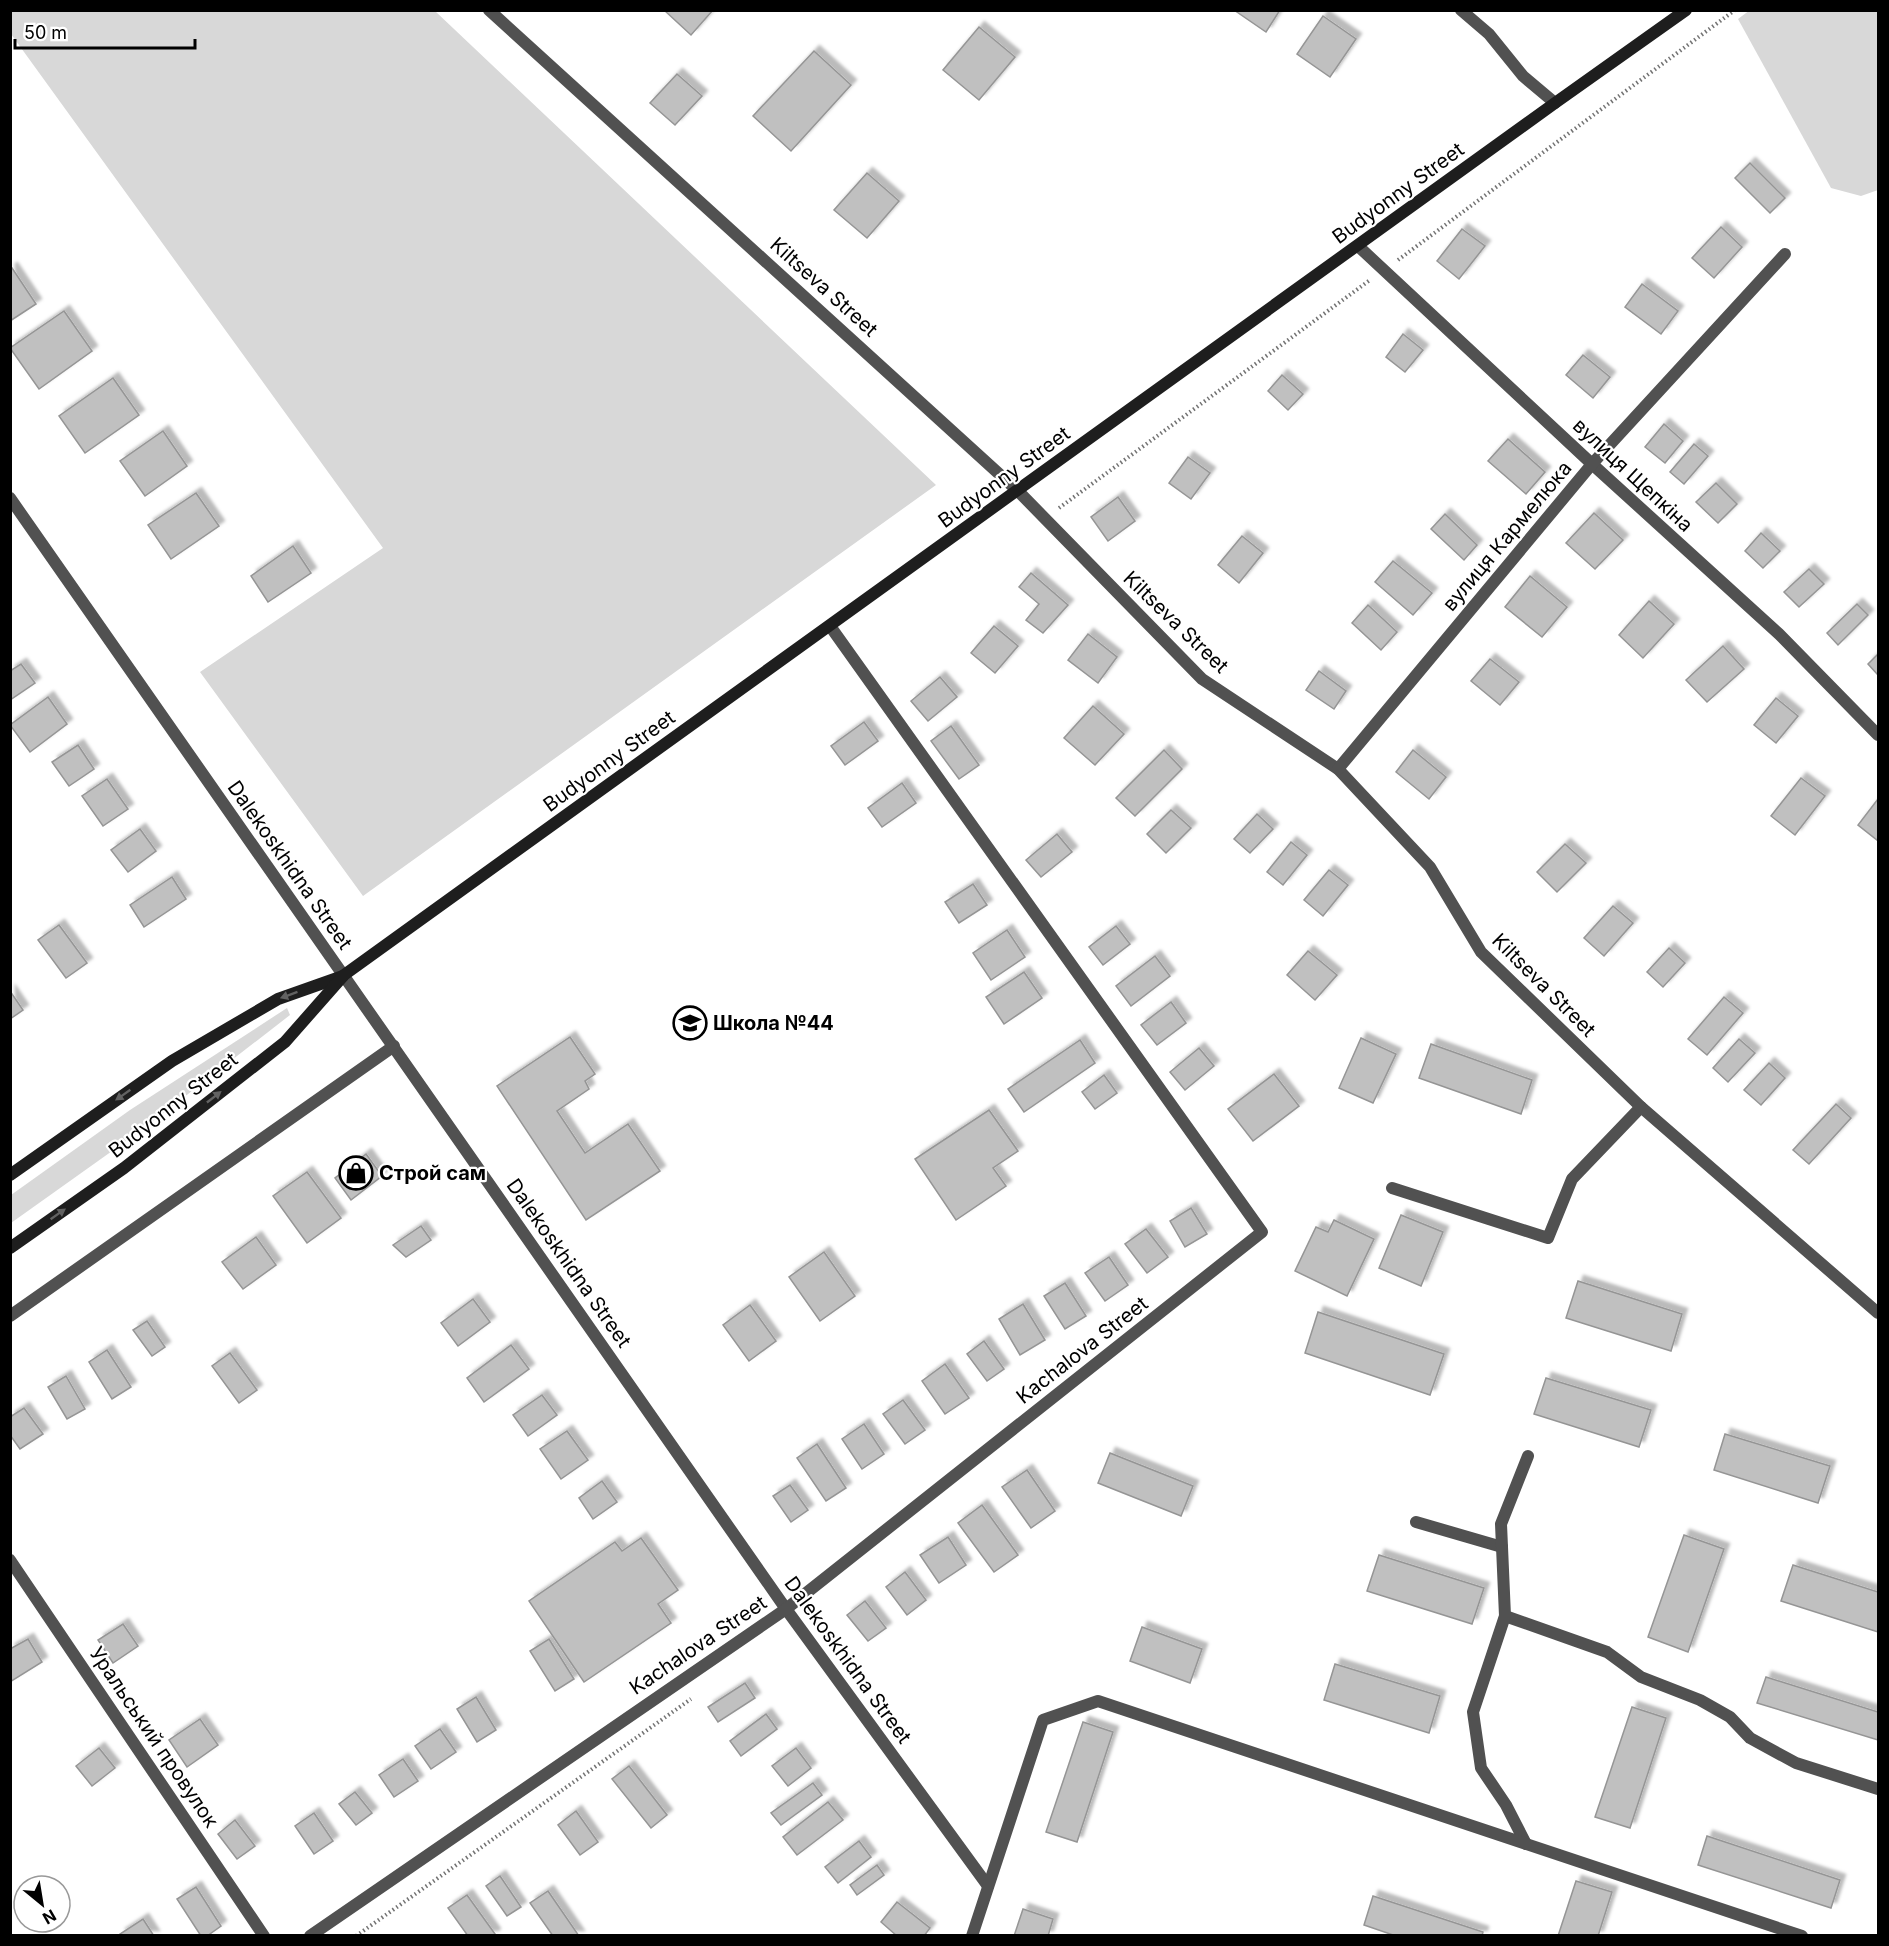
<svg xmlns="http://www.w3.org/2000/svg" width="1889" height="1946" font-family="Inter,sans-serif">
  <style>
    .green { fill: #d8d8d8 }
    .building { fill: #c0c0c0; stroke: #959595; stroke-width: 1.5; filter: url(#shadow) }
    .lines { fill: none; stroke-linecap: round; stroke-linejoin: round }
    .path { stroke: #737373; stroke-width: 4; stroke-dasharray: 1.5 3; stroke-linecap: butt }
    .lane { stroke: #515151; stroke-width: 12 }
    .street { stroke: #515151; stroke-width: 12 }
    .secondary { stroke: #1e1e1e; stroke-width: 12 }
    .oneway { fill: #626262 }
    .labels { text-anchor: middle; dominant-baseline: central; stroke-width: 4.5; stroke-linejoin: round; paint-order: stroke }
    .street-label { font-size: 20px; fill: #000; stroke: #fff }
    .poi-label { font-size: 20px; font-weight: bold; fill: #000; stroke: #fff; text-anchor: start }
  </style>
  <defs>
    <filter id="shadow"><feDropShadow dx="5.5" dy="-5.5" stdDeviation="1.5" flood-color="#0004"/></filter>
  </defs>
  <rect width="100%" height="100%" fill="#fff"/>
  <g class="green">
    <path d="M1750,10l128,1v179l-17,6 -30,-8 -93,-169z"/>
    <path d="M10,11h425l501,474 -573,411 -163,-224 183,-124 -372,-514z"/>
    <path d="M287,1008l3,7 -147,114 -132,94v-28l119,-85z"/>
  </g>
  <g class="building">
    <path d="M664,10h49l-22,25z"/>
    <path d="M1234,10h46l-14,22z"/>
    <path d="M1323,16l33,23 -26,38 -33,-23z"/>
    <path d="M979,27l36,30 -36,43 -36,-30z"/>
    <path d="M814,51l37,34 -60,66 -38,-35z"/>
    <path d="M677,74l25,22 -27,29 -25,-22z"/>
    <path d="M1750,163l35,35 -15,15 -35,-35z"/>
    <path d="M867,173l32,28 -32,37 -33,-28z"/>
    <path d="M1721,227l21,20 -28,31 -22,-20z"/>
    <path d="M1462,229l23,17 -26,33 -22,-18z"/>
    <path d="M12,268l24,36 -26,17v-52z"/>
    <path d="M1642,284l36,27 -17,23 -36,-27z"/>
    <path d="M64,311l28,40 -53,38 -29,-41z"/>
    <path d="M1403,334l20,16 -18,22 -19,-15z"/>
    <path d="M1583,355l27,22 -17,21 -27,-23z"/>
    <path d="M1282,375l21,19 -15,16 -20,-19z"/>
    <path d="M113,378l26,37 -54,38 -26,-37z"/>
    <path d="M1664,424l19,17 -18,22 -20,-16z"/>
    <path d="M163,431l24,35 -42,30 -25,-35z"/>
    <path d="M1508,439l37,33 -19,22 -38,-33z"/>
    <path d="M1694,444l14,12 -24,28 -14,-12z"/>
    <path d="M1188,457l22,16 -19,26 -22,-16z"/>
    <path d="M1716,483l21,21 -19,19 -22,-21z"/>
    <path d="M196,493l23,33 -48,33 -23,-34z"/>
    <path d="M1118,497l17,24 -27,20 -17,-24z"/>
    <path d="M1594,513l29,27 -28,29 -29,-26z"/>
    <path d="M1445,514l32,31 -13,15 -33,-31z"/>
    <path d="M1761,533l19,18 -17,17 -18,-17z"/>
    <path d="M1242,536l21,17 -24,30 -21,-18z"/>
    <path d="M293,546l18,27 -43,29 -17,-26z"/>
    <path d="M1393,561l39,32 -19,22 -38,-33z"/>
    <path d="M1809,569l15,15 -25,23 -15,-15z"/>
    <path d="M1031,573l37,32 -25,28 -17,-13 13,-16 -20,-17z"/>
    <path d="M1530,576l37,31 -25,30 -37,-30z"/>
    <path d="M1649,601l25,23 -31,34 -24,-23z"/>
    <path d="M1857,604l11,11 -30,30 -11,-12z"/>
    <path d="M1368,605l29,27 -16,18 -29,-27z"/>
    <path d="M994,626l24,20 -23,27 -24,-20z"/>
    <path d="M1088,634l29,23 -19,26 -30,-23z"/>
    <path d="M1723,646l21,23 -37,33 -21,-22z"/>
    <path d="M1878,654v21l-10,-11z"/>
    <path d="M1490,659l29,23 -19,23 -29,-24z"/>
    <path d="M21,664l14,19 -25,17v-29z"/>
    <path d="M1319,671l27,20 -12,18 -28,-19z"/>
    <path d="M940,677l17,20 -29,24 -17,-20z"/>
    <path d="M48,697l19,27 -37,28 -20,-27z"/>
    <path d="M1776,698l22,18 -22,27 -22,-18z"/>
    <path d="M1093,706l31,28 -29,31 -31,-27z"/>
    <path d="M864,722l14,19 -33,24 -14,-19z"/>
    <path d="M951,726l28,39 -20,14 -28,-38z"/>
    <path d="M78,745l16,24 -25,17 -17,-24z"/>
    <path d="M1164,750l18,19 -47,47 -19,-18z"/>
    <path d="M1413,750l33,27 -17,22 -33,-27z"/>
    <path d="M1801,778l24,18 -30,39 -24,-19z"/>
    <path d="M107,779l21,30 -25,17 -21,-30z"/>
    <path d="M902,783l14,20 -34,24 -14,-19z"/>
    <path d="M1878,799v39l-1,2 -19,-15z"/>
    <path d="M1171,810l20,18 -25,25 -19,-19z"/>
    <path d="M1257,814l16,15 -23,24 -16,-14z"/>
    <path d="M140,829l16,22 -28,21 -17,-22z"/>
    <path d="M1057,834l15,18 -31,25 -15,-17z"/>
    <path d="M1291,842l16,13 -24,30 -16,-13z"/>
    <path d="M1565,844l21,19 -29,29 -20,-20z"/>
    <path d="M1329,870l19,15 -25,31 -19,-16z"/>
    <path d="M172,877l14,22 -42,28 -14,-22z"/>
    <path d="M973,884l14,21 -28,18 -14,-21z"/>
    <path d="M1613,906l20,17 -29,33 -20,-18z"/>
    <path d="M59,925l28,38 -21,15 -28,-38z"/>
    <path d="M1116,926l14,18 -27,21 -14,-18z"/>
    <path d="M1007,930l18,27 -34,23 -18,-27z"/>
    <path d="M1669,948l16,15 -22,24 -16,-15z"/>
    <path d="M1308,951l29,24 -22,25 -28,-25z"/>
    <path d="M1155,956l15,20 -39,30 -15,-20z"/>
    <path d="M1024,972l18,26 -38,26 -18,-27z"/>
    <path d="M10,991l13,19 -13,9z"/>
    <path d="M1724,997l19,16 -36,42 -19,-16z"/>
    <path d="M1171,1002l15,21 -29,22 -16,-20z"/>
    <path d="M570,1037l25,37 -10,7 4,8 -32,22 28,42 43,-29 32,47 -74,49 -89,-134z"/>
    <path d="M1361,1038l35,16 -23,49 -34,-15z"/>
    <path d="M1739,1039l16,14 -27,29 -15,-14z"/>
    <path d="M1080,1040l15,23 -71,49 -16,-23z"/>
    <path d="M1431,1044l101,36 -11,34 -102,-36z"/>
    <path d="M1199,1048l15,18 -29,24 -15,-18z"/>
    <path d="M1769,1063l16,15 -24,27 -17,-15z"/>
    <path d="M1274,1074l25,32 -46,35 -25,-32z"/>
    <path d="M1104,1075l13,18 -22,16 -13,-17z"/>
    <path d="M1836,1104l15,14 -42,46 -16,-14z"/>
    <path d="M989,1110l29,41 -25,17 13,18 -50,34 -41,-61z"/>
    <path d="M366,1154l16,22 -31,24 -16,-22z"/>
    <path d="M307,1172l34,46 -34,25 -34,-47z"/>
    <path d="M1191,1208l16,26 -22,13 -15,-26z"/>
    <path d="M1401,1215l42,17 -22,54 -42,-18z"/>
    <path d="M1334,1220l40,19 -27,57 -52,-25 21,-44 12,5z"/>
    <path d="M421,1226l10,14 -25,17 -13,-12z"/>
    <path d="M1146,1229l22,28 -21,16 -22,-29z"/>
    <path d="M256,1237l20,28 -33,24 -21,-27z"/>
    <path d="M824,1252l31,44 -35,25 -31,-44z"/>
    <path d="M1109,1257l19,28 -23,16 -20,-28z"/>
    <path d="M1578,1281l104,33 -11,37 -105,-33z"/>
    <path d="M1065,1283l21,33 -21,13 -21,-33z"/>
    <path d="M473,1299l17,23 -32,24 -17,-23z"/>
    <path d="M1023,1304l22,36 -25,15 -21,-36z"/>
    <path d="M750,1305l26,36 -27,20 -26,-36z"/>
    <path d="M1318,1312l126,42 -14,41 -125,-42z"/>
    <path d="M147,1321l18,26 -13,9 -19,-26z"/>
    <path d="M984,1341l20,28 -17,12 -20,-27z"/>
    <path d="M511,1345l18,24 -45,33 -17,-24z"/>
    <path d="M107,1350l24,37 -19,12 -23,-37z"/>
    <path d="M230,1353l27,37 -18,13 -27,-37z"/>
    <path d="M945,1364l24,34 -24,16 -23,-33z"/>
    <path d="M66,1376l19,33 -18,10 -19,-32z"/>
    <path d="M1546,1378l105,32 -12,37 -105,-33z"/>
    <path d="M542,1395l15,20 -29,21 -15,-21z"/>
    <path d="M903,1400l22,30 -20,14 -22,-30z"/>
    <path d="M24,1408l19,26 -23,15 -10,-14v-18z"/>
    <path d="M864,1424l20,30 -22,15 -20,-30z"/>
    <path d="M567,1431l21,29 -27,19 -21,-30z"/>
    <path d="M1725,1434l105,32 -12,37 -104,-33z"/>
    <path d="M817,1444l29,44 -20,13 -29,-43z"/>
    <path d="M1110,1453l83,33 -12,30 -83,-33z"/>
    <path d="M1027,1470l28,41 -24,17 -29,-41z"/>
    <path d="M602,1481l15,21 -24,17 -14,-21z"/>
    <path d="M790,1485l18,25 -17,12 -18,-26z"/>
    <path d="M982,1505l36,50 -24,17 -36,-49z"/>
    <path d="M1684,1535l40,14 -36,103 -40,-15z"/>
    <path d="M948,1537l18,28 -27,18 -19,-28z"/>
    <path d="M641,1538l37,52 -20,14 13,19 -87,59 -55,-81 86,-59 7,9z"/>
    <path d="M1379,1555l105,33 -12,36 -105,-33z"/>
    <path d="M1793,1565l85,27v40l-97,-31z"/>
    <path d="M905,1572l21,28 -19,15 -21,-28z"/>
    <path d="M865,1601l21,27 -18,13 -21,-26z"/>
    <path d="M123,1624l15,22 -25,17 -15,-23z"/>
    <path d="M1142,1627l60,22 -12,34 -60,-22z"/>
    <path d="M28,1639l14,23 -32,20v-33z"/>
    <path d="M549,1639l25,40 -19,12 -25,-40z"/>
    <path d="M1335,1664l105,32 -11,37 -105,-33z"/>
    <path d="M1766,1677l112,35v28l-121,-37z"/>
    <path d="M745,1683l10,15 -37,24 -10,-15z"/>
    <path d="M476,1697l20,33 -19,12 -20,-33z"/>
    <path d="M1632,1707l34,11 -36,110 -35,-11z"/>
    <path d="M766,1714l11,15 -36,27 -11,-15z"/>
    <path d="M200,1719l18,26 -31,22 -18,-27z"/>
    <path d="M1083,1722l30,10 -36,110 -31,-10z"/>
    <path d="M440,1729l16,23 -25,17 -16,-23z"/>
    <path d="M99,1748l16,20 -23,18 -16,-20z"/>
    <path d="M796,1748l15,20 -23,18 -16,-20z"/>
    <path d="M403,1759l15,22 -24,16 -15,-22z"/>
    <path d="M629,1766l38,49 -16,13 -39,-49z"/>
    <path d="M813,1783l9,12 -41,30 -10,-12z"/>
    <path d="M355,1792l17,21 -16,12 -17,-21z"/>
    <path d="M828,1802l15,18 -46,35 -14,-18z"/>
    <path d="M576,1811l22,31 -18,13 -22,-30z"/>
    <path d="M314,1813l19,28 -19,13 -19,-28z"/>
    <path d="M235,1820l20,26 -18,13 -19,-25z"/>
    <path d="M1707,1836l133,44 -9,28 -133,-43z"/>
    <path d="M859,1841l12,16 -33,26 -13,-16z"/>
    <path d="M877,1865l7,10 -27,20 -7,-10z"/>
    <path d="M500,1876l21,31 -14,9 -21,-30z"/>
    <path d="M1576,1881l36,11 -14,44h-40z"/>
    <path d="M196,1887l25,39 -14,10h-6l-24,-37z"/>
    <path d="M548,1891l31,45h-26l-23,-33z"/>
    <path d="M467,1895l28,39 -2,2h-25l-20,-28z"/>
    <path d="M1373,1896l110,36 -1,4h-86l-32,-11z"/>
    <path d="M897,1902l33,26 -6,8h-27l-16,-14z"/>
    <path d="M1023,1909l30,10 -5,17h-34z"/>
    <path d="M143,1919l11,17h-33l-1,-2z"/>
  </g>
  <g class="lines">
    <g class="path">
      <path d="M1398,260l337,-250"/>
      <path d="M1059,508l311,-228"/>
      <path d="M356,1936l335,-237"/>
    </g>
    <g class="lane">
      <path d="M1392,1188l156,50 24,-59 69,-72"/>
      <path d="M1416,1522l86,25"/>
      <path d="M1505,1616l102,36 34,25 59,23 30,17 20,21 46,25 82,26"/>
      <path d="M1526,1844l-20,-39 -25,-37 -8,-56 32,-96 -4,-92 27,-68"/>
    </g>
    <g class="street">
      <path d="M489,10l529,481 184,188 136,90 92,98 51,85 160,155 237,206"/>
      <path d="M1461,10l28,24 34,42 32,27"/>
      <path d="M1358,246l234,218 187,170 99,101"/>
      <path d="M10,498l776,1111 202,277"/>
      <path d="M1338,769l254,-305 193,-210"/>
      <path d="M10,1316l384,-270"/>
      <path d="M10,1560l254,376"/>
      <path d="M310,1936l476,-327 476,-377 -432,-606"/>
      <path d="M972,1936l71,-216 55,-19 704,235"/>
    </g>
    <g class="secondary">
      <path d="M10,1175l162,-114 106,-62 65,-23"/>
      <path d="M10,1248l114,-80 161,-126 59,-67 1211,-872 131,-93"/>
    </g>
  </g>
  <defs><path id="oneway-solid" d="M-6-.8H1V-3.2L6.5 0L1 3.2V.8H-6Z" transform="scale(1.5)"/></defs>
  <g class="oneway">
    <use href="#oneway-solid" transform="translate(289 995) rotate(160)"/>
    <use href="#oneway-solid" transform="translate(123 1095) rotate(145)"/>
    <use href="#oneway-solid" transform="translate(214 1097) rotate(-38)"/>
    <use href="#oneway-solid" transform="translate(58 1214) rotate(-35)"/>
  </g>
  <defs>
    <g id="school-ring" transform="scale(1.725)"><circle r="9.5" fill="#fff" stroke="#000" stroke-width="1.5"/><path d="M0-5L7-2L0 1L-7-2ZM-4 1L0 2.5L4 1V4Q0 6-4 4Z" fill="#000"/></g>
    <g id="shop-ring" transform="scale(1.725)"><circle r="9.5" fill="#fff" stroke="#000" stroke-width="1.5"/><path d="M-5-2.5h2.3a2.7 3.5 0 0 1 5.4 0H5L5.5 6h-11ZM-1.5-2.5h3a1.5 2.3 0 0 0-3 0Z" fill="#000"/></g>
  </defs>
  <g fill-rule="evenodd">
    <use href="#school-ring" x="690" y="1023"/>
    <use href="#shop-ring" x="356" y="1173"/>
  </g>
  <g class="labels">
    <g class="street-label">
      <text transform="translate(1398 193) rotate(-36)">Budyonny Street</text>
      <text transform="translate(824 287) rotate(42)">Kiltseva Street</text>
      <text transform="translate(1633 475) rotate(43)">вулиця Щепкіна</text>
      <text transform="translate(1004 477) rotate(-36)">Budyonny Street</text>
      <text transform="translate(1507 536) rotate(-50)">вулиця Кармелюка</text>
      <text transform="translate(1176 622) rotate(44)">Kiltseva Street</text>
      <text transform="translate(609 761) rotate(-36)">Budyonny Street</text>
      <text transform="translate(290 865) rotate(55)">Dalekoskhidna Street</text>
      <text transform="translate(1544 985) rotate(45)">Kiltseva Street</text>
      <text transform="translate(173 1105) rotate(-38)">Budyonny Street</text>
      <text transform="translate(569 1263) rotate(55)">Dalekoskhidna Street</text>
      <text transform="translate(1082 1350) rotate(-38)">Kachalova Street</text>
      <text transform="translate(698 1645) rotate(-34)">Kachalova Street</text>
      <text transform="translate(848 1660) rotate(54)">Dalekoskhidna Street</text>
      <text transform="translate(154 1737) rotate(56)">Уральський провулок</text>
    </g>
    <g class="poi-label">
      <text x="713" y="1023">Школа №44</text>
      <text x="379" y="1173">Строй сам</text>
    </g>
  </g>
  <rect width="1889" height="1946" fill="none" stroke="#000000" stroke-width="24"/>
  <g transform="translate(42 1904) rotate(150)"><circle r="28" fill="#ffffff" stroke="#999999" stroke-width="1.5"/>
  <path d="M0-4.5L10 22L0 15L-10 22Z" fill="#000000"/>
  <text y="-9" font-size="16" font-weight="bold" text-anchor="middle" fill="#000000">N</text>
  </g>
  <path d="M15 39v9h180v-9" fill="none" stroke="#000000" stroke-width="3"/>
  <text x="24" y="39" font-size="18" fill="#000000" stroke="#ffffff" stroke-width="4.5" paint-order="stroke">50 m</text>
</svg>
